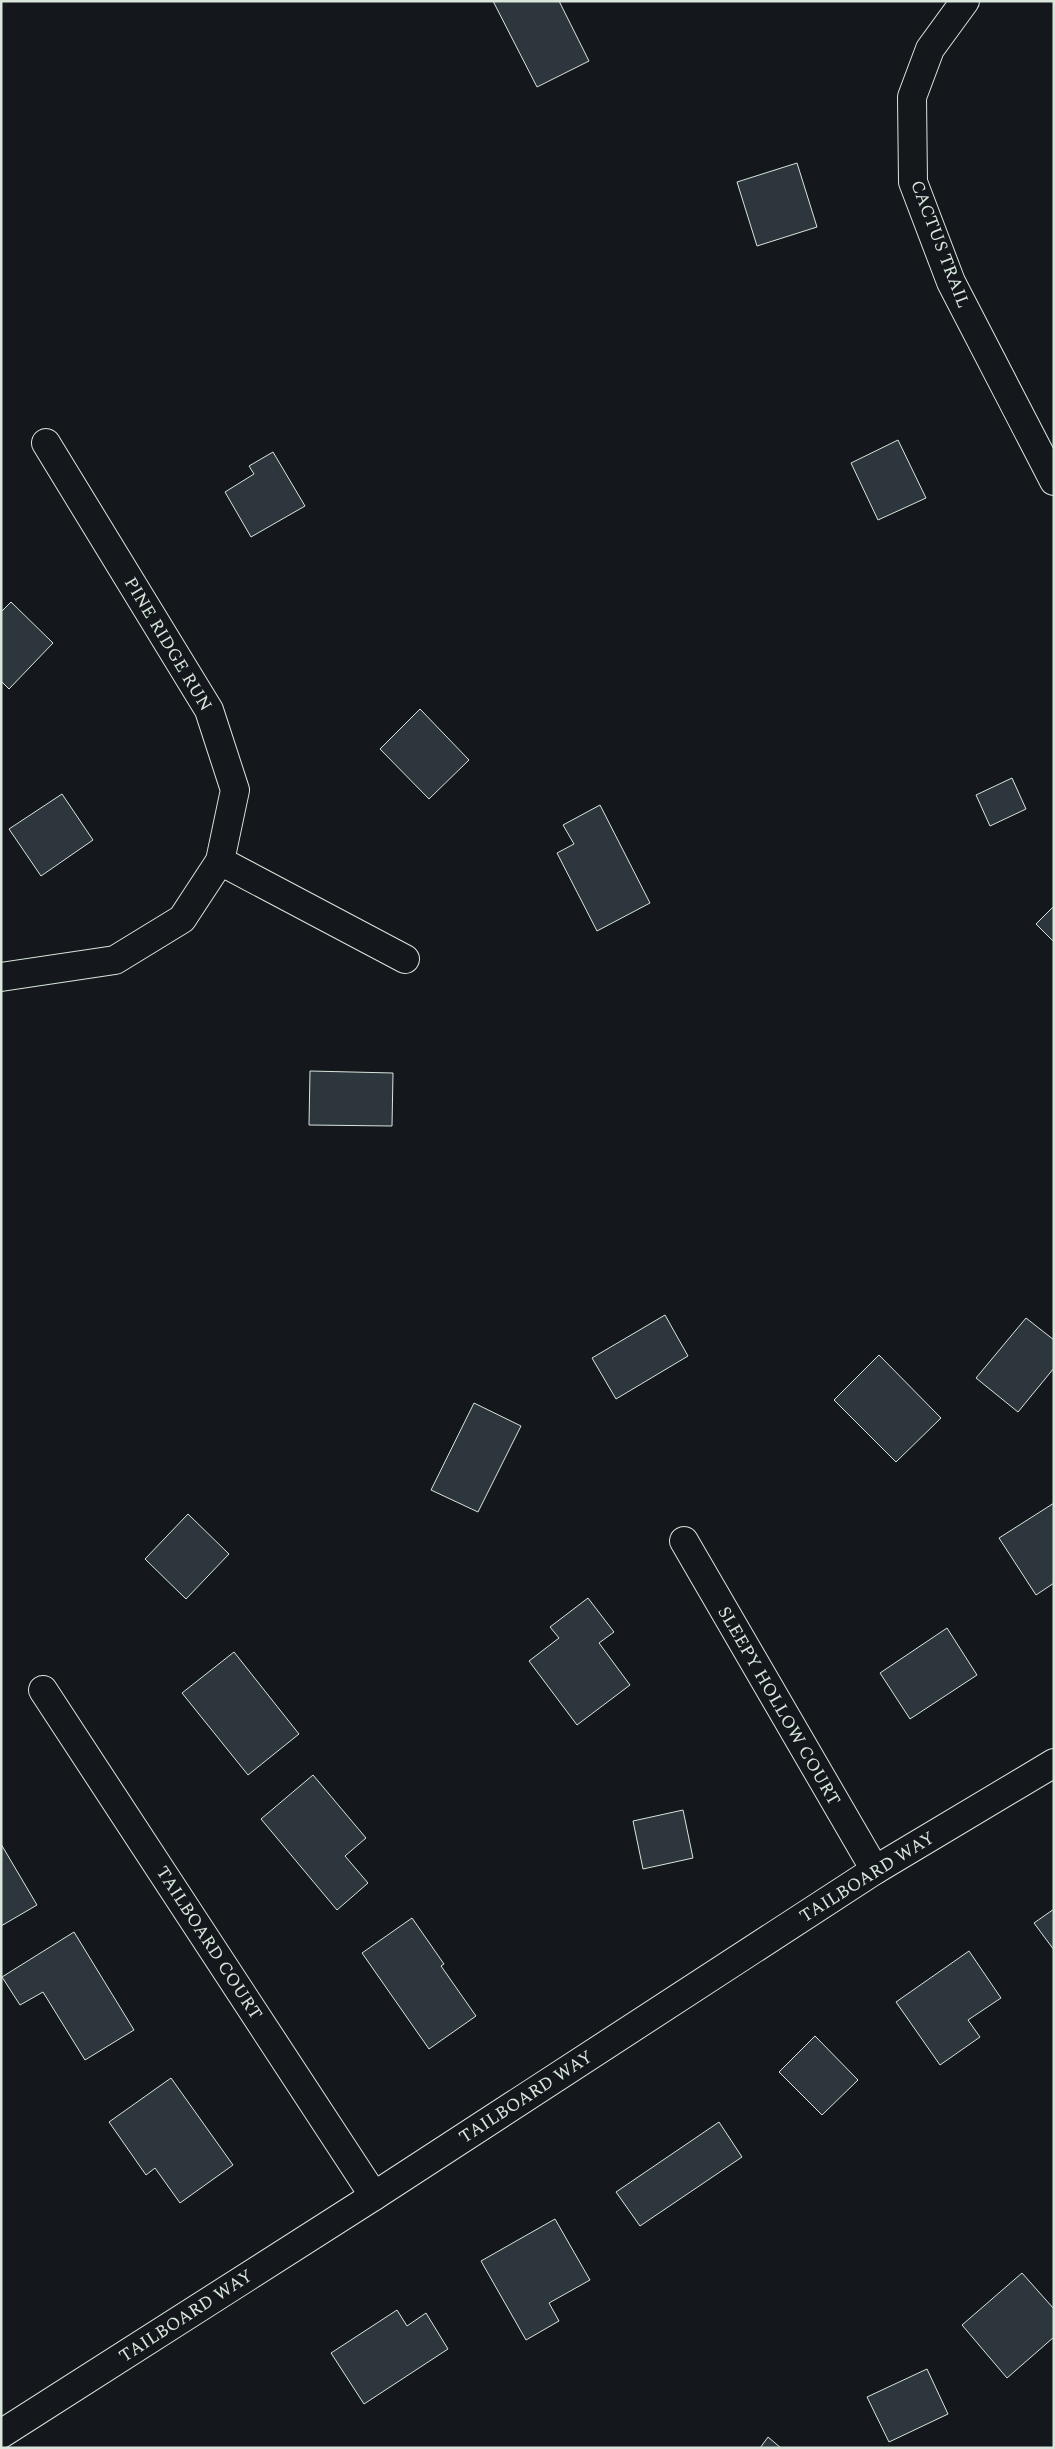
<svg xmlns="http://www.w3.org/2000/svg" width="1055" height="2449" font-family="Spectral,serif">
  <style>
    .building { fill: #2c363c; stroke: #d8e6dc }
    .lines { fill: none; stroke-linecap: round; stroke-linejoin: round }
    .street-casing { stroke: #d8e6dc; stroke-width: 30 }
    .street { stroke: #14181c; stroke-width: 28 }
    .labels { text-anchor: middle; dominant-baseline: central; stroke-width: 4; stroke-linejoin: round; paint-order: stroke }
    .street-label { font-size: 18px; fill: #d8e6dc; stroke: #14181c }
  </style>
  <rect width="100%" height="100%" fill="#14181c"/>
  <g class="building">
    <path d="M493,1h66l30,60 -52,26z"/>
    <path d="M797,163l20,64 -60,19 -20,-64z"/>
    <path d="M898,440l28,58 -48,22 -27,-57z"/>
    <path d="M273,452l32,54 -54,31 -26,-45 29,-18 -5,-8z"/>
    <path d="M11,602l42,41 -44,46 -8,-8v-69z"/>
    <path d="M420,709l49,51 -40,39 -49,-50z"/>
    <path d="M1012,778l14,31 -36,17 -14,-31z"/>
    <path d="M62,794l31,46 -52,36 -32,-47z"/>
    <path d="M600,805l50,98 -53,28 -40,-78 17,-9 -11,-19z"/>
    <path d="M1054,906v36l-18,-18z"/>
    <path d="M310,1071l83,2 -1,53 -83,-1z"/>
    <path d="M665,1315l23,41 -72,43 -24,-41z"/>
    <path d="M1026,1318l28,22v28l-36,44 -42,-34z"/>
    <path d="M879,1355l62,63 -45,44 -62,-62z"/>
    <path d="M474,1403l47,23 -43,86 -47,-22z"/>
    <path d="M1054,1503v80l-18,12 -37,-57z"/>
    <path d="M188,1514l41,40 -43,45 -41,-40z"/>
    <path d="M588,1598l26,34 -15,11 31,42 -53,40 -48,-64 30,-23 -9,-11z"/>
    <path d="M947,1628l30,47 -67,44 -30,-46z"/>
    <path d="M234,1652l65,82 -51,41 -66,-82z"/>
    <path d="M313,1775l53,63 -21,18 23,27 -31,27 -76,-91z"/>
    <path d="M683,1810l10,48 -50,11 -10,-48z"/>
    <path d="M1,1844l36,61 -36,21z"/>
    <path d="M1054,1909v41l-20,-27z"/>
    <path d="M412,1918l32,46 -3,2 35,50 -47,33 -67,-96z"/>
    <path d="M74,1932l60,98 -49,30 -42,-68 -23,13 -18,-28z"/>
    <path d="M969,1951l32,47 -33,22 12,17 -40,28 -44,-63z"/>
    <path d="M815,2036l43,44 -36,35 -43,-43z"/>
    <path d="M171,2078l62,87 -53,38 -25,-35 -9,7 -37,-53z"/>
    <path d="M719,2122l23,35 -102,69 -24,-34z"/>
    <path d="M555,2219l35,61 -41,23 10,18 -33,19 -45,-79z"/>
    <path d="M1022,2273l32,36v28l-47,41 -45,-53z"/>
    <path d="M397,2310l10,16 19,-13 22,36 -84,55 -33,-51z"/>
    <path d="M927,2369l21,45 -59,28 -22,-45z"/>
    <path d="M768,2437l13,11h-21z"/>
  </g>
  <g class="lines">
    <g class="street-casing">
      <g id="street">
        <path d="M965,1l-35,48 -18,48 1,85 38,100 103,199"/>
        <path d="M46,443l163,267 26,80 -15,71"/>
        <path d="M1,977l114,-17 67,-41 38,-58 185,98"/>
        <path d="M684,1541l191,329"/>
        <path d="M43,1690l331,506"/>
        <path d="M1,2434l373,-238 501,-326 179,-107"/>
      </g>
    </g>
    <use href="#street" class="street"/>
  </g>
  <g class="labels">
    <g class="street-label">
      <text transform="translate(940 244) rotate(69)">CACTUS TRAIL</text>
      <text transform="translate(168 644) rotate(59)">PINE RIDGE RUN</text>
      <text transform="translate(779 1706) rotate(60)">SLEEPY HOLLOW COURT</text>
      <text transform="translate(867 1877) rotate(-32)">TAILBOARD WAY</text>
      <text transform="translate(209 1943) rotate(57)">TAILBOARD COURT</text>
      <text transform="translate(526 2097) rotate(-33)">TAILBOARD WAY</text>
      <text transform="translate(186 2316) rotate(-33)">TAILBOARD WAY</text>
    </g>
  </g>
  <rect width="1055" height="2449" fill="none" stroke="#d8e6dc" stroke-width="5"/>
</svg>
